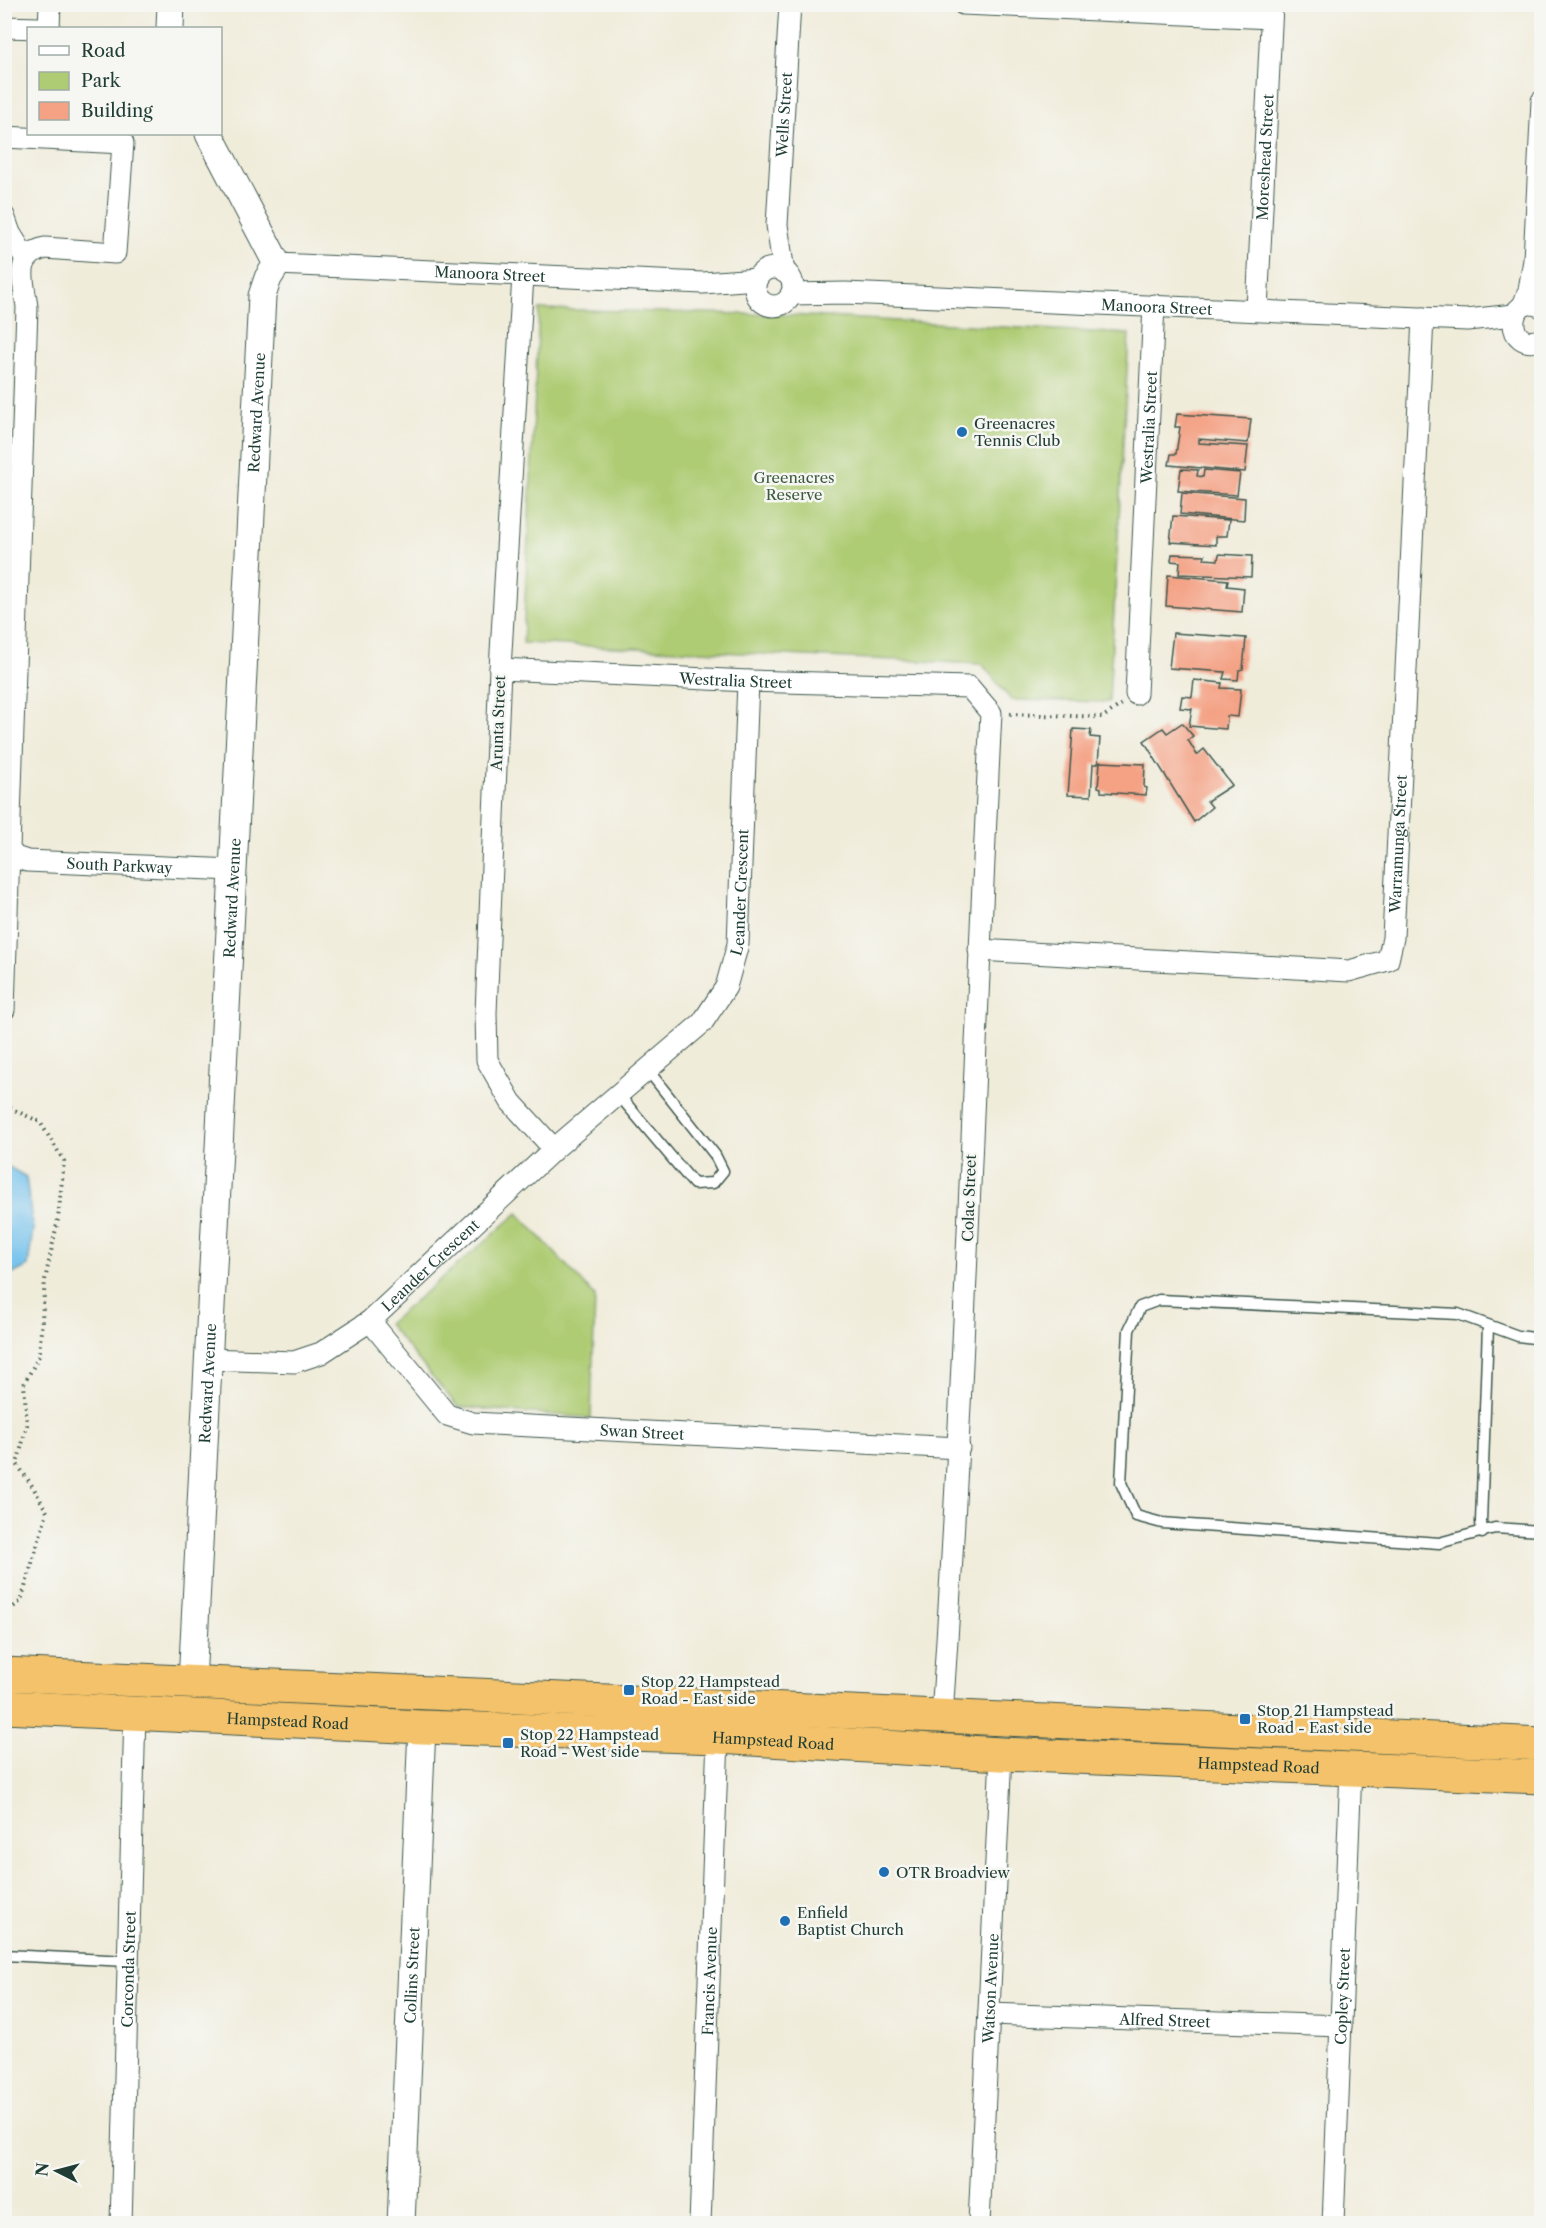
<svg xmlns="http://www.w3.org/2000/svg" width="1546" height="2228" font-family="'Libre Caslon Text',serif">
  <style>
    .green { fill: #aecc73; stroke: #668454; stroke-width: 1.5 }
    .water { fill: #73c1ed; stroke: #497f90; stroke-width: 1.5 }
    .building { fill: #f4a184 }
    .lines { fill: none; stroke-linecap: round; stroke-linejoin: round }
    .service-casing { stroke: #3e574d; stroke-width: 13 }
    .minor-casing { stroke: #3e574d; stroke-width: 23 }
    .tertiary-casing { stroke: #3e574d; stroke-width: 29 }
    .trunk-casing { stroke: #3e574d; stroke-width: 35 }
    .path { stroke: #3e574d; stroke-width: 4; stroke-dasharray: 1.5 4.5; stroke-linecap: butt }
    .service { stroke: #fff; stroke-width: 10 }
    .minor { stroke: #fff; stroke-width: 21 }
    .tertiary { stroke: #fff; stroke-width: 27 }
    .trunk { stroke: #f3c26a; stroke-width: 33 }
    .poi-dot { fill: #1f6fb2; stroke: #f6f6f2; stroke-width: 2 }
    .labels { text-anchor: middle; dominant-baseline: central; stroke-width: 5; stroke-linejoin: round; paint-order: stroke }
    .street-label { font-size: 15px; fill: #1f3d34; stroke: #f6f6f2 }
    .poi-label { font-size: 15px; fill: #1f3d34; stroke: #f6f6f2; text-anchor: start }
    .park-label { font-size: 15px; fill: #3c5a41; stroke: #f6f6f2 }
  </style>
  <rect width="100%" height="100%" fill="#f6f6f2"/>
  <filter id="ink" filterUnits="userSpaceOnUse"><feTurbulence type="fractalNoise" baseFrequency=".0167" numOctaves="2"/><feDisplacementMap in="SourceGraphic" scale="12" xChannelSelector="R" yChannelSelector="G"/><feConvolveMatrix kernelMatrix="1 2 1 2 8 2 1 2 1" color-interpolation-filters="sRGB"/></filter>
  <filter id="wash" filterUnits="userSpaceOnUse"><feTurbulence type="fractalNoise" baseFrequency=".008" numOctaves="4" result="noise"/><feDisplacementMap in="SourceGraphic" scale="24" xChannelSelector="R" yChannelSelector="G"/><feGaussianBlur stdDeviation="1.35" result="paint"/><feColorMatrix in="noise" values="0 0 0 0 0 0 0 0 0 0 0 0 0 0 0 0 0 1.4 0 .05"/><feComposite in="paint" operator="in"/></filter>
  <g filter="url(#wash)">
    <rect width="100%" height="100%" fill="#f0ecda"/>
    <g class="green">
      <path d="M539,309l252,6 338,19 -20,368 -98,-2 -29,-36 -459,-21z"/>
      <path d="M518,1213l77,83 -4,122 -133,-11 -70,-83z"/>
    </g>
    <path class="water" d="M4,1164l22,13 7,52 -5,37 -19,10 -5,-1z"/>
    <g id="blocks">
      <g class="building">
        <path d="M1177,414l74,5 -3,24 -49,-4v4l49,3 -3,26 -76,-7 2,-11h5l4,-27h-5z"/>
        <path d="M1181,469l17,1 -1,6 6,1 1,-7 36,3 -3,22 -59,-4z"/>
        <path d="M1182,493l63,5 -1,22 -64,-6z"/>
        <path d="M1173,516l56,4 -2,16h-11v9l-46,-3z"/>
        <path d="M1172,554l33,1 -1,4 14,1 1,-6 33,2 -1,21 -72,-3 1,-12 -9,-1z"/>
        <path d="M1168,575l60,5 -1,6 17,2 -2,24 -76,-6z"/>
        <path d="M1173,633l73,5 -3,31 -4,1 -1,10 -15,-1 2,-7 -56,-4z"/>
        <path d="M1194,680l28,3 -1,5 20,1 -3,28 -11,-1 -1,13 -37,-3 3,-17 -12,-1 2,-12 10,1z"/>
        <path d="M1182,723l11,13 -5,4 9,15 7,-6 28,36 -25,16 5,6 -18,15 -50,-81 19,-13 4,5z"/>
        <path d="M1073,729l18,1 -1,7 10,1 -2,26h-5l-2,32 -23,-1z"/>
        <path d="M1100,762l45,2 -1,23 3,1 -1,7 -45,-3v-4l-3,-1z"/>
      </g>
    </g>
  </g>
  <g filter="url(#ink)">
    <use href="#blocks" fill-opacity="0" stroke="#3e574d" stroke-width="1.5"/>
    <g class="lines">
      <g class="service-casing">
        <g id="service">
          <path d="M618,1094l76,90 19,-1 10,-12 -8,-16 -68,-86"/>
          <path d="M1542,1339l-24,-3 -60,-22 -299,-14 -19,7 -11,23 -8,153 15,33 26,7 277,20 56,-15 47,3"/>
          <path d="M1482,1533l-1,-11 7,-196"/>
          <path d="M4,1955l124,6"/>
        </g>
      </g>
      <g class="minor-casing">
        <g id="minor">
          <path d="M963,4l308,14"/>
          <path d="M4,27l35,1"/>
          <path d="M49,28l1,-24"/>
          <path id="s1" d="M4,137l119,6 -8,110 -70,-5c-32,8 -21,34 -18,59l-18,542 6,8 12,4 207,9"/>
          <path d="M4,216l6,17 16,26"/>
          <path id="s2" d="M277,264l426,19 54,-4"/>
          <circle cx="774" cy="287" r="19"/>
          <path id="s3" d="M784,272l-7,-47 13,-221"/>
          <path d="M523,275l-23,394 -14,344 1,47 24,42 43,47"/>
          <path id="s4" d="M791,294l54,-1 622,27 47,-5"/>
          <path d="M1523,306l6,-16 5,-30 8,-159"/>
          <path d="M1542,307c-37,-17 -38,48 0,32"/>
          <path id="s5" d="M1257,310l15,-305"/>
          <path id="s6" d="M500,669l248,12 221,6 22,26c-17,335 -26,669 -49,1003"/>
          <path id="s7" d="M1136,694l18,-389"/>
          <path id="s8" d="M979,950l370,21 39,-11 5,-22 30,-620"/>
          <path d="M4,1010l5,-161"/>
          <path id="s9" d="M370,1321l77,94 26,8 486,25"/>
          <path id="s10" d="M208,1359l86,3 27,-9 49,-32 184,-172 148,-126 24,-36 12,-43 10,-263"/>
          <path id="s11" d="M989,2014l352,12"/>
          <path id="s12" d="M121,2224l14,-511"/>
          <path id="s13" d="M700,2224l18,-487"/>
          <path id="s14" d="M979,2224l22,-470"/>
          <path id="s15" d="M1333,2224l18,-455"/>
        </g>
      </g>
      <g class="tertiary-casing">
        <g id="tertiary">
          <path d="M170,28l1,-24"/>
          <path id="s16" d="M192,1683l70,-1387 6,-18 9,-14 -68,-130"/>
          <path id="s17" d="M401,2224l21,-497"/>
        </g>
      </g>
      <g class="trunk-casing">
        <g id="trunk">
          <path d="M4,1674c513,25 1025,43 1538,70"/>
          <path id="s18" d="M4,1707l418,20 296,10 283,17 541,23"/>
        </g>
      </g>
      <g class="path">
        <path d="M1010,714l93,3 19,-13"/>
        <path d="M4,1108h6l30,14 24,39 -6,58 -13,61 -6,76 -15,28 3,41 -10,39 16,23 14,25 -26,89 -17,13"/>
      </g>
      <use href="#service" class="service"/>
      <use href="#minor" class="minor"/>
      <use href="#tertiary" class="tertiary"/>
      <use href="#trunk" class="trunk"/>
    </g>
  </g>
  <g class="poi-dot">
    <circle cx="962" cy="432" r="6"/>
    <rect x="623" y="1684" width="12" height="12" rx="3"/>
    <rect x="1239" y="1713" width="12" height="12" rx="3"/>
    <rect x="502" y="1737" width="12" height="12" rx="3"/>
    <circle cx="884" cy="1872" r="6"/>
    <circle cx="785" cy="1921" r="6"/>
  </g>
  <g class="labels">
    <g class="street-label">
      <text stroke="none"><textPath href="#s3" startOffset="158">Wells Street</textPath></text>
      <text stroke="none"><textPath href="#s5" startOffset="153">Moreshead Street</textPath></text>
      <text stroke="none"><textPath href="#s2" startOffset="213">Manoora Street</textPath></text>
      <text stroke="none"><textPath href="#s4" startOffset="366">Manoora Street</textPath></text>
      <text stroke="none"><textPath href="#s16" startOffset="1272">Redward Avenue</textPath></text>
      <text stroke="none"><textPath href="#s7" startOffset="267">Westralia Street</textPath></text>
      <text stroke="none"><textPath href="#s6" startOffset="236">Westralia Street</textPath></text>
      <text transform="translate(498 723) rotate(-88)">Arunta Street</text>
      <text stroke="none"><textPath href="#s8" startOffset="528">Warramunga Street</textPath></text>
      <text stroke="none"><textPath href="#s1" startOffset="1028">South Parkway</textPath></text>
      <text stroke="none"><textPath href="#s10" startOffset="759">Leander Crescent</textPath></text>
      <text stroke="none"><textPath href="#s16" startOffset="786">Redward Avenue</textPath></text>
      <text transform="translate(969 1198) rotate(-88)">Colac Street</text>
      <text stroke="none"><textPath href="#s10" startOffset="255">Leander Crescent</textPath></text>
      <text stroke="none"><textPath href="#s16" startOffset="300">Redward Avenue</textPath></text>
      <text stroke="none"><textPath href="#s9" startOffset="318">Swan Street</textPath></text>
      <text stroke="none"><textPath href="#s18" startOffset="284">Hampstead Road</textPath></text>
      <text stroke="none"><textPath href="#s18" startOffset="770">Hampstead Road</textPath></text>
      <text stroke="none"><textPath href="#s18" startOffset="1256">Hampstead Road</textPath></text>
      <text stroke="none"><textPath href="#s12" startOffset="255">Corconda Street</textPath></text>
      <text stroke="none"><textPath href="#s17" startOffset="249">Collins Street</textPath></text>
      <text stroke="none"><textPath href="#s13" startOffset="243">Francis Avenue</textPath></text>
      <text stroke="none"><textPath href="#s14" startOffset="236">Watson Avenue</textPath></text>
      <text stroke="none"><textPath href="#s15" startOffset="228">Copley Street</textPath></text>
      <text stroke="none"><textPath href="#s11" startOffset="176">Alfred Street</textPath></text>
    </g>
    <g class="poi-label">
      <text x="974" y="423">Greenacres<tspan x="974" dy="17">Tennis Club</tspan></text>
      <text x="641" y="1681">Stop 22 Hampstead<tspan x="641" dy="17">Road - East side</tspan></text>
      <text x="1257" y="1710">Stop 21 Hampstead<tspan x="1257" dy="17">Road - East side</tspan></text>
      <text x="520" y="1734">Stop 22 Hampstead<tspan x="520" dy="17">Road - West side</tspan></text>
      <text x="896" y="1872">OTR Broadview</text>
      <text x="797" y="1912">Enfield<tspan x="797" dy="17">Baptist Church</tspan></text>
    </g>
    <g class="park-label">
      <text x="794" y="477">Greenacres<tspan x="794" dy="17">Reserve</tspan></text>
    </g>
  </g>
  <rect width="1546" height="2228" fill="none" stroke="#f6f6f2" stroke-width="24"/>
  <rect x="27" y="27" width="195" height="108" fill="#f6f6f2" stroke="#a0aca6" stroke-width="1.5"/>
  <rect x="39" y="46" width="30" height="9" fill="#ffffff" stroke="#a0aca6" stroke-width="1.5"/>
  <text x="81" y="57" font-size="18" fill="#1f3d34">Road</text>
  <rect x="39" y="72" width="30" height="18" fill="#aecc73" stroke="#a0aca6" stroke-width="1.5"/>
  <text x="81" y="87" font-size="18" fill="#1f3d34">Park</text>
  <rect x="39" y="102" width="30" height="18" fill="#f4a184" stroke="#a0aca6" stroke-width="1.5"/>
  <text x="81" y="117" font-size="18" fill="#1f3d34">Building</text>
  <g transform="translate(57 2171) rotate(276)" stroke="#f6f6f2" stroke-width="4.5" paint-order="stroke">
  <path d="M0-4.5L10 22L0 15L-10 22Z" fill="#1f3d34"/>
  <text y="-9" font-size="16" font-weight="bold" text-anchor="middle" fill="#1f3d34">N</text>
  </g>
</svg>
